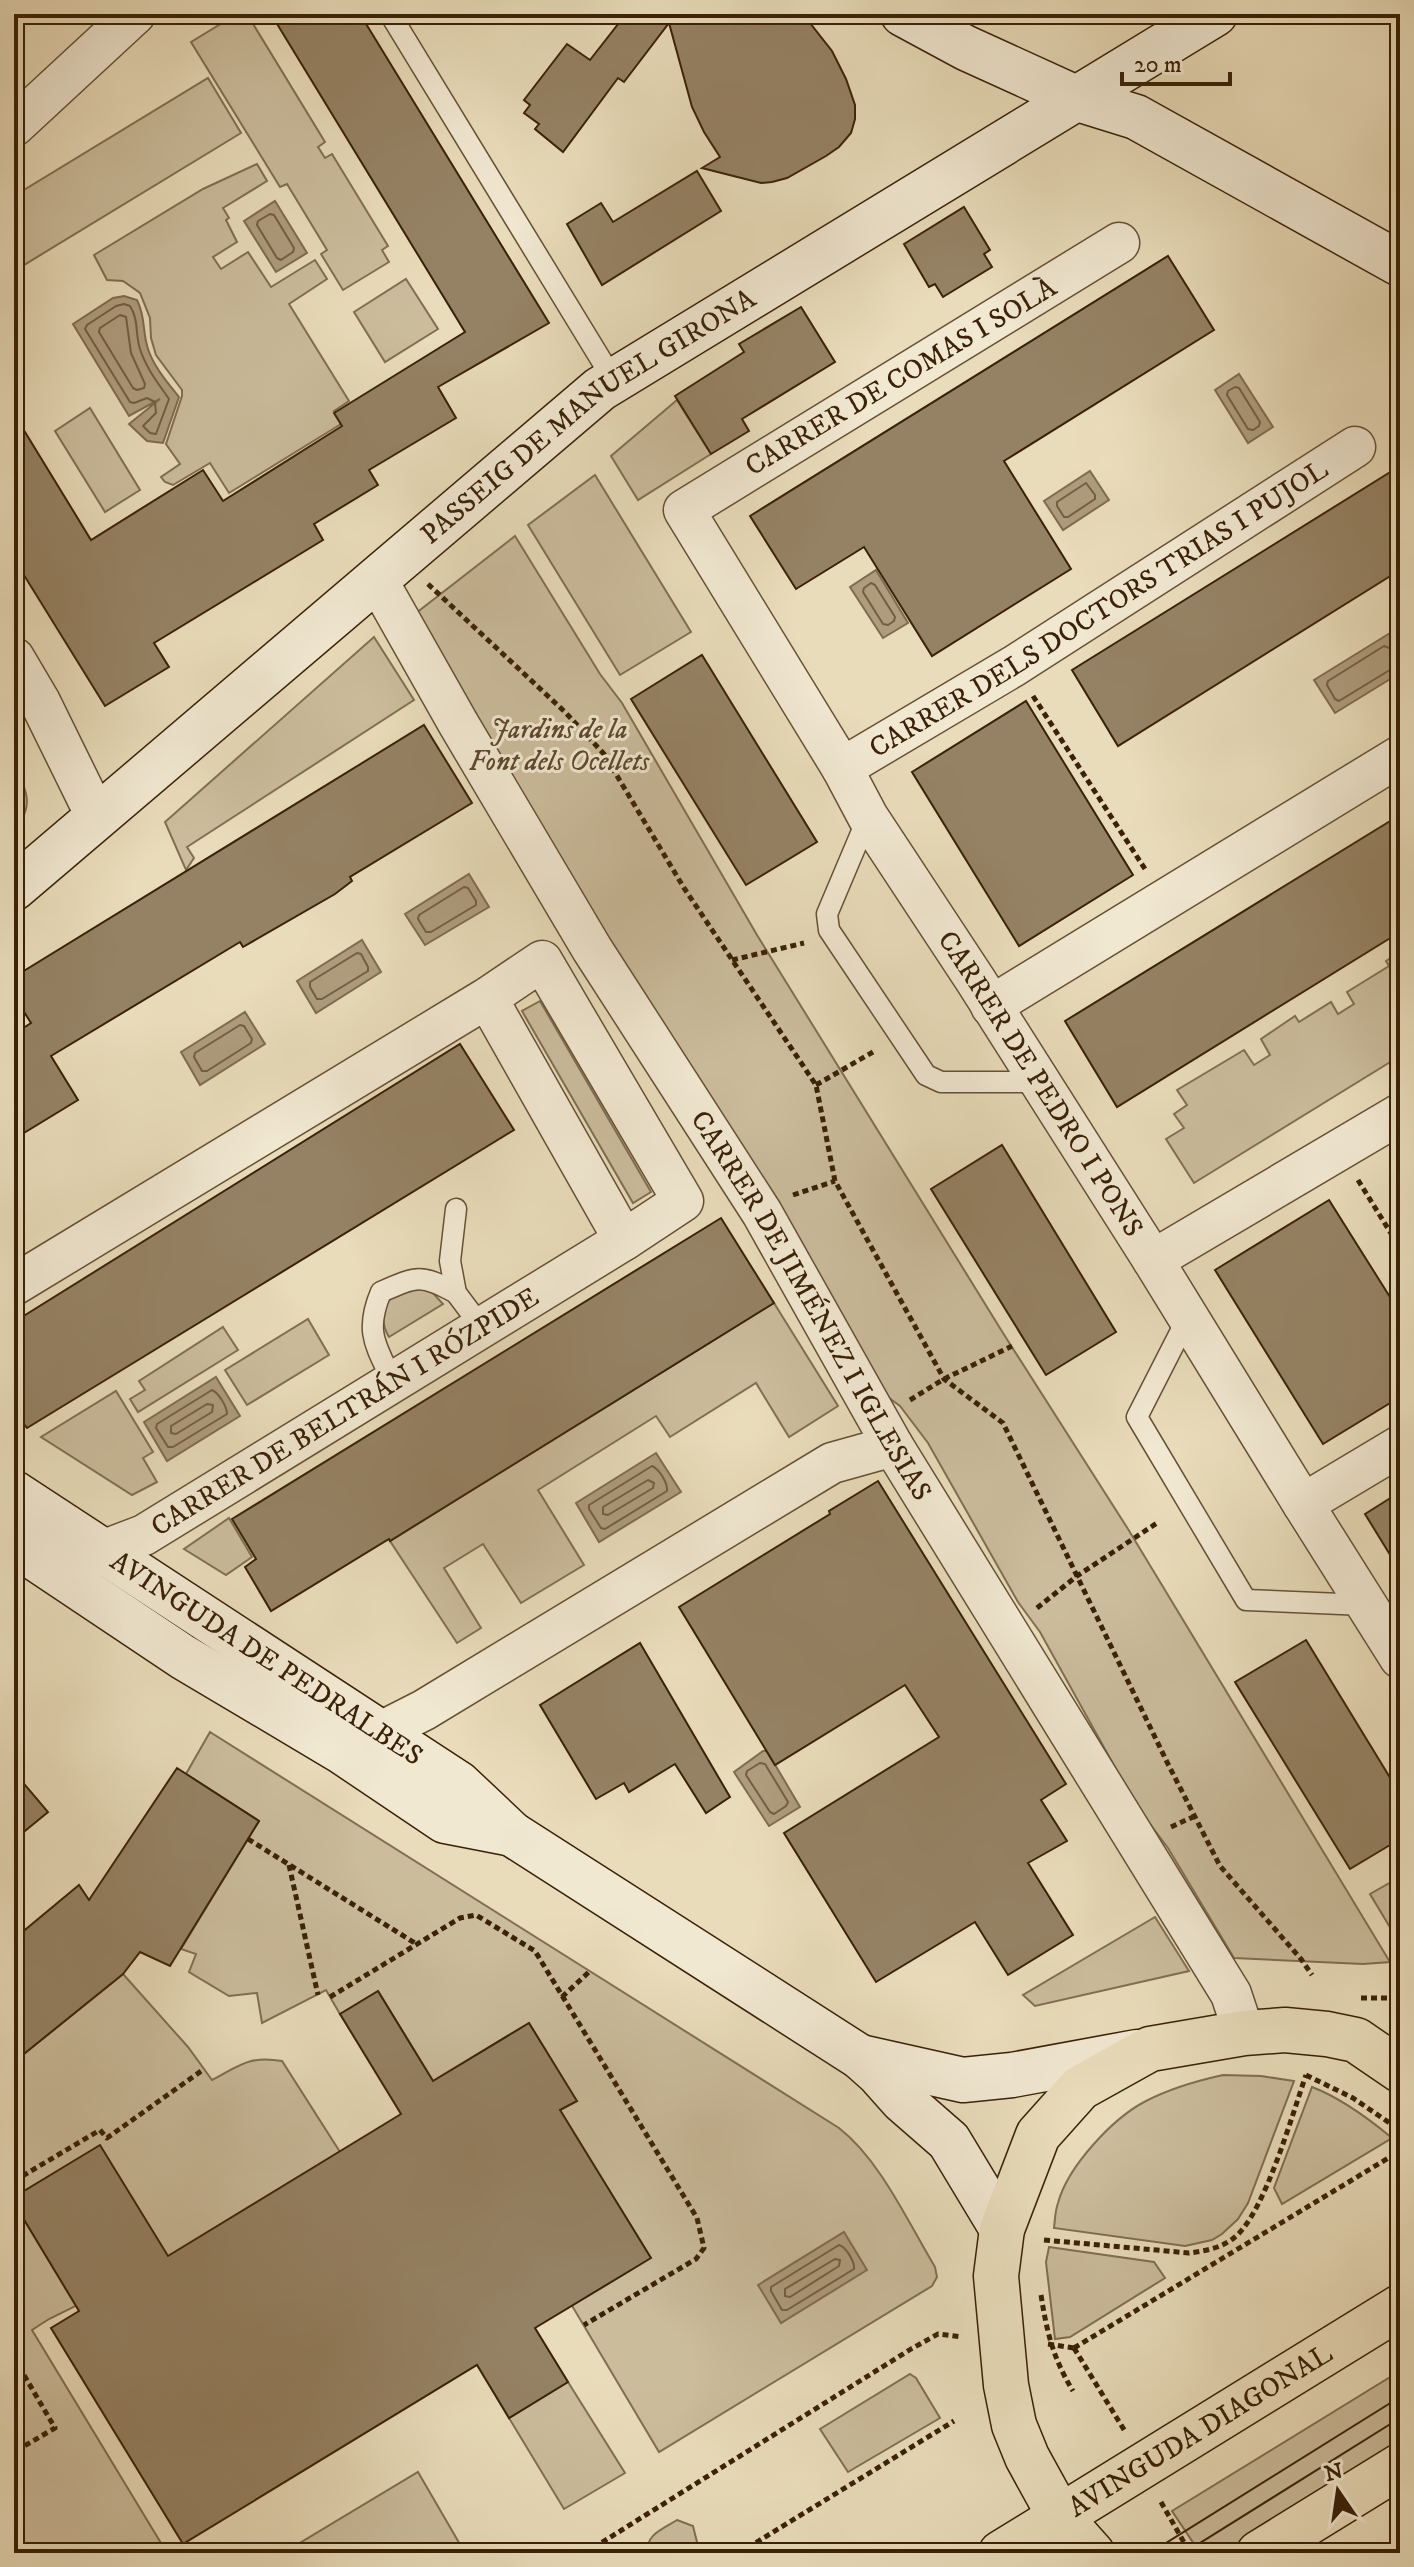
<svg xmlns="http://www.w3.org/2000/svg" width="1414" height="2567" font-family="'IM FELL DW Pica',serif">
  <style>
    .green { fill: #cbbc9c; stroke: #826e52; stroke-width: 2 }
    .water { fill: #ae9c7d; stroke: #806b4e; stroke-width: 2 }
    .lines { fill: none; stroke-linecap: round; stroke-linejoin: round }
    .shore { stroke: #745e42; stroke-width: 2 }
    .building { fill: #958264; stroke: #3a2107; stroke-width: 2 }
    .lane-casing { stroke: #665034; stroke-width: 23 }
    .street-casing { stroke: #665034; stroke-width: 43 }
    .secondary-casing { stroke: #3a2107; stroke-width: 47 }
    .primary-casing { stroke: #3a2107; stroke-width: 47 }
    .path { stroke: #3a2107; stroke-width: 5; stroke-dasharray: 6 4; stroke-linecap: butt }
    .lane { stroke: #f1e8d2; stroke-width: 20 }
    .street { stroke: #f1e8d2; stroke-width: 40 }
    .secondary { stroke: #f1e8d2; stroke-width: 44 }
    .primary { stroke: #e9dcba; stroke-width: 44 }
    .tram { stroke: #3a2107; stroke-width: 2 }
    .labels { text-anchor: middle; dominant-baseline: central; stroke-width: 6; stroke-linejoin: round; paint-order: stroke }
    .street-label { font-size: 28px; fill: #3a2107; stroke: #f1e8d2 }
    .park-label { font-size: 28px; font-style: italic; fill: #5e482c; stroke: #f1e8d2 }
  </style>
  <rect width="100%" height="100%" fill="#e9dcba"/>
  <filter id="stains"><feTurbulence type="fractalNoise" baseFrequency=".0025" numOctaves="4"/><feColorMatrix values="0 0 0 0 .2 0 0 0 0 .09 0 0 0 0 .02 0 0 0 .5 -.17"/></filter>
  <radialGradient id="worn" r=".72"><stop offset=".6" stop-color="#630" stop-opacity="0"/><stop offset="1" stop-color="#630" stop-opacity=".3"/></radialGradient>
  <g class="green">
    <path d="M237,14h10l78,128 -7,5 7,11 7,-4 56,92 -6,4 7,12 -46,28 -22,-36 6,-4 -40,-66 -7,3 -89,-145z"/>
    <path d="M208,78l33,55 -217,132 -10,-18v-51z"/>
    <path d="M257,164l10,17 -44,27 6,10 -3,2 11,22 -24,15 8,12 27,-17 23,35 44,-27 12,19 -38,25 60,97 -15,10 7,13 -112,69 -19,-30 -37,22 -8,-3 -4,-5 19,-13 -14,-20 16,-48v-6l-26,-35 -5,-17 -1,-20 -10,-25 -17,-12 -16,-1 -13,-25 109,-66z"/>
    <path d="M406,279l32,50 -53,33 -31,-50z"/>
    <path d="M677,400l34,54 -73,46 -27,-44z"/>
    <path d="M90,408l50,82 -35,22 -50,-81z"/>
    <path d="M595,475l96,157 -71,43 -92,-150z"/>
    <path d="M515,536l85,138 22,29 135,232 246,398 125,196 262,433 -27,2 -129,-6 -66,-110 -31,-41 -97,-175 -22,-30 -90,-159 -28,-37 -49,-36 -449,-746z"/>
    <path d="M374,637l40,63 -227,147 7,11 -8,12 -21,-48z"/>
    <path d="M14,766c13,25 21,40 0,64z"/>
    <path d="M1400,952v104l-206,127 -28,-44 18,-11 -10,-14 13,-9 -10,-15 67,-40 10,15 16,-10 -9,-16 34,-23 4,6 32,-20 7,12 16,-10 -7,-12 42,-26 -3,-5z"/>
    <path d="M540,1001l111,191 -18,11 -111,-192z"/>
    <path d="M417,1287l15,5 11,12 -54,33c-8,-13 -7,-27 2,-40z"/>
    <path d="M774,1303l64,103 -49,31 -33,-54 -86,54 -14,-21 -118,74 46,75 -63,38 -38,-59 -39,24 37,60 -24,15 -67,-102z"/>
    <path d="M308,1319l21,36 -82,50 -22,-35z"/>
    <path d="M223,1327l15,23 -100,62 -8,-13 15,-9 -6,-9z"/>
    <path d="M116,1391l37,61 -10,6 14,24 -25,13 -91,-58z"/>
    <path d="M229,1518l23,39 -26,18 -42,-26z"/>
    <path d="M210,1732l629,396c41,32 69,94 96,139l2,10 -5,9 -273,166 -91,-153 82,-41 -90,-148 16,-9 -47,-78 -96,58 -55,-90 -38,23 -14,-24 -64,33 -5,-30 -28,3 -40,-24 7,-18 -15,-5 78,-128 -73,-47z"/>
    <path d="M1400,1877v67l-30,-50z"/>
    <path d="M1155,1917l34,54 -154,35 -12,-11z"/>
    <path d="M123,1974l65,73 24,33c27,-14 38,-25 70,-19l58,91 -172,104 -154,-59v-135z"/>
    <path d="M1223,2075l38,1 33,5 -46,122 -10,16 -16,15 -10,6 -27,6 -131,-18c1,-8 1,-17 4,-25 10,-37 55,-85 88,-102 25,-13 50,-20 77,-26z"/>
    <path d="M1312,2087c29,11 56,31 80,51l-110,66 -8,-16z"/>
    <path d="M14,2203l42,69 82,3 -89,44 -17,11 135,223h-153z"/>
    <path d="M1049,2247l105,15 11,16 -95,59 -15,2 -9,-77z"/>
    <path d="M1400,2371v72l-176,110h-24l-28,-42z"/>
    <path d="M910,2374l6,4 24,40 -92,54 -28,-43z"/>
    <path d="M568,2382l57,91 -61,36 -55,-91z"/>
    <path d="M418,2472l47,81h-182z"/>
    <path d="M677,2520l16,6 4,16 -4,11h-46c-1,-19 16,-24 30,-33z"/>
  </g>
  <g class="water">
    <path d="M275,201l32,52 -31,19 -32,-51z"/>
    <path d="M124,296l13,4c9,18 5,31 11,49 6,18 19,33 31,48l-16,46 -16,-2 -18,-17 31,-25 -31,17 -56,-92 40,-26z"/>
    <path d="M1239,374l34,53 -25,16 -33,-53z"/>
    <path d="M1090,471l19,29 -46,30 -19,-29z"/>
    <path d="M876,570l32,53 -25,15 -33,-51z"/>
    <path d="M1390,633l10,16v24l-65,40 -21,-33z"/>
    <path d="M469,874l20,33 -64,38 -20,-31z"/>
    <path d="M362,940l19,32 -65,41 -19,-32z"/>
    <path d="M245,1012l20,32 -65,41 -19,-33z"/>
    <path d="M216,1377l24,39 -73,45 -23,-39z"/>
    <path d="M656,1453l25,39 -82,50 -23,-39z"/>
    <path d="M763,1751h4l33,56 -31,19 -35,-54z"/>
    <path d="M844,2232l23,38 -86,53 -23,-38z"/>
  </g>
  <g class="lines">
    <g class="shore">
      <path d="M270,214l4,1 20,33 -1,4 -12,8 -4,-2 -20,-33 1,-4z"/>
      <path d="M124,304l6,2c9,14 5,28 10,43 6,19 18,34 29,50l-13,35 -6,-1 -7,-7 13,-13 -1,-11 -8,-4 -13,5 -4,-1 -45,-73 2,-4 29,-19z"/>
      <path d="M120,315l6,2 5,36 14,31 -1,4 -7,2 -4,-2 -34,-56 1,-4z"/>
      <path d="M1235,387l4,1 21,34 -1,4 -6,4 -5,-1 -21,-34 1,-4z"/>
      <path d="M1086,483l9,12v4l-27,18h-4l-7,-11v-4z"/>
      <path d="M871,583l4,2 20,32 -1,4 -6,4 -5,-1 -20,-32 1,-4z"/>
      <path d="M1400,652l-16,-6 -56,35 -1,4 8,14 4,2 54,-33 7,-1"/>
      <path d="M464,887l4,1 8,13v4l-45,27h-5l-8,-13 1,-4z"/>
      <path d="M357,953l4,1 7,13v4l-46,28h-5l-7,-12v-5z"/>
      <path d="M240,1025l4,1 8,13 -1,4 -44,28h-5l-8,-14 1,-4z"/>
      <path d="M212,1390c7,3 15,17 15,24l-54,33h-5l-12,-19 1,-4z"/>
      <path d="M207,1404l6,1 -1,7 -36,22 -5,-1v-7z"/>
      <path d="M652,1466c7,3 16,17 15,25l-62,38 -4,-1 -12,-19v-4z"/>
      <path d="M648,1480l6,3 -1,5 -45,27 -5,-1v-7z"/>
      <path d="M760,1763l5,1 23,38 -2,4 -12,8 -4,-2 -24,-37 1,-4z"/>
      <path d="M839,2245c7,2 16,17 15,24l-67,41h-5l-11,-19v-4z"/>
      <path d="M835,2259l5,1 -1,6 -49,31 -5,-1v-7z"/>
    </g>
  </g>
  <g class="building">
    <path d="M271,14h89l189,309 -111,64 18,31 -87,52 9,15 -64,39 9,16 -169,103 15,24 -64,39 -91,-147v-145l77,126 112,-70 20,31 119,-75 -8,-13 131,-81z"/>
    <path d="M626,14h174l6,4 26,33 14,28 9,26v14l-4,14 -12,14 -13,9 -39,22 -15,4 -11,1 -59,-15 18,-11 -16,-25 -12,-25 -23,-84 -45,59 -6,-4 -55,74 -28,-23 4,-5 -15,-11 6,-8 -6,-5 43,-56 23,16z"/>
    <path d="M697,171l24,40 -119,74 -35,-61 34,-21 12,19z"/>
    <path d="M964,207l26,43 -6,4 8,13 -49,30 -8,-13 -6,3 -25,-43z"/>
    <path d="M1168,256l46,74 -210,131 67,108 -139,87 -68,-109 -68,42 -46,-73z"/>
    <path d="M801,307l34,55 -93,57 7,12 -38,23 -36,-58 69,-44 -5,-8z"/>
    <path d="M1400,466v104l-282,176 -46,-76z"/>
    <path d="M702,655l115,187 -71,43 -115,-186z"/>
    <path d="M1026,701l107,174 -114,71 -107,-174z"/>
    <path d="M424,725l48,78 -122,74 2,4 -17,13 -92,53 -3,-5 -189,114 27,44 -64,39v-105l17,-11 -17,-27v-19z"/>
    <path d="M1400,815v117l-283,175 -52,-86z"/>
    <path d="M460,1044l54,86 -487,298 -13,-16v-90z"/>
    <path d="M1002,1145l114,187 -70,43 -115,-186z"/>
    <path d="M1329,1200l71,113v84l-77,47 -108,-174z"/>
    <path d="M721,1218l53,85 -384,238 -1,-2 -118,72 -26,-44 11,-8 -24,-40z"/>
    <path d="M878,1481l188,303 -25,16 26,41 -39,22 45,72 -65,40 -33,-53 -99,60 -92,-149 155,-96 -34,-52 -130,80 -96,-158 151,-93 -1,-3z"/>
    <path d="M1400,1492v79l-35,-57z"/>
    <path d="M1306,1640l94,154v45l-50,30 -115,-187z"/>
    <path d="M640,1643l90,154 -24,16 -31,-49 -46,28 -5,-9 -28,16 -56,-94z"/>
    <path d="M177,1768l82,53 -89,145 -30,-14 -17,22 -109,88v-123l65,-54 10,15z"/>
    <path d="M14,1772l34,40 -34,28z"/>
    <path d="M378,1991l55,90 96,-58 48,78 -17,9 91,148 -116,70 33,54 -59,36 -32,-53 -294,179 -132,-216 28,-17 -65,-108v-6l86,-52 68,111 233,-142 -61,-100z"/>
  </g>
  <g class="lines">
    <g class="lane-casing">
      <g id="lane">
        <path d="M390,14l224,367"/>
        <path d="M868,817l-41,97 2,16 97,145 15,7h99"/>
        <path d="M456,1209l-6,52 6,32 15,20 8,16"/>
        <path d="M1188,1317l-51,100 109,183 119,5"/>
        <path d="M393,1382c-17,-36 -29,-50 -12,-90 36,-16 40,-18 75,1"/>
      </g>
    </g>
    <g class="street-casing">
      <g id="street">
        <path d="M14,126l121,-112"/>
        <path id="s1" d="M1119,243l-435,267 158,258 26,49 108,164 177,279 150,244 97,154"/>
        <path id="s2" d="M376,578l82,145 134,226 170,264 131,233 338,548 13,39"/>
        <path d="M14,658l26,44 56,114"/>
        <path id="s3" d="M842,768l172,-102 341,-219"/>
        <path d="M991,1006l409,-250"/>
        <path d="M1153,1260l247,-146"/>
        <path d="M14,1285l473,-287 55,-37 141,240 -59,39 -137,-242"/>
        <path d="M1303,1504l97,-58"/>
        <path id="s4" d="M79,1566l23,-15 42,-16 480,-295"/>
        <path d="M357,1744l67,-34 408,-247 61,-17"/>
      </g>
    </g>
    <g class="secondary-casing">
      <g id="secondary">
        <path d="M903,14l63,34 112,51 58,18 264,147"/>
        <path id="s5" d="M14,888l586,-499 615,-375"/>
        <path id="s6" d="M14,1493l445,291 53,50 348,223 18,16 24,27 47,41 53,88"/>
        <path d="M14,1544l169,113 158,94 104,70 67,13"/>
        <path d="M860,2057l103,23 49,-5 125,-23"/>
      </g>
    </g>
    <g class="primary-casing">
      <g id="primary">
        <path id="s7" d="M1001,2553l399,-246"/>
        <path d="M1092,2553l-32,-36 -33,-60 -13,-32 -8,-40 -10,-109 6,-47 36,-94 42,-47 70,-39 94,-16 41,-3 42,4 29,6 44,30"/>
        <path d="M1259,2553l141,-87"/>
      </g>
    </g>
    <g class="path">
      <path d="M428,584l137,128 39,42 80,134 132,197 19,96 109,198 59,44 164,339 53,104 81,93 11,16"/>
      <path d="M1033,696l112,173"/>
      <path d="M732,960l72,-17"/>
      <path d="M816,1085l57,-33"/>
      <path d="M1358,1180l42,68"/>
      <path d="M793,1195l42,-14"/>
      <path d="M910,1400l34,-21 68,-33"/>
      <path d="M1037,1608l40,-32 80,-53"/>
      <path d="M1171,1827l24,-11"/>
      <path d="M248,1839l170,106"/>
      <path d="M289,1865l29,130"/>
      <path d="M330,1997l130,-79 16,-3 59,36 162,267 7,30 -8,11 -112,66"/>
      <path d="M562,1997l28,-26"/>
      <path d="M1361,1998h39"/>
      <path d="M1306,2075l47,23 47,32"/>
      <path d="M14,2181l86,-51 7,8 97,-69"/>
      <path d="M1044,2240l145,13c16,-2 33,-5 46,-16 30,-25 57,-122 71,-162"/>
      <path d="M1041,2295c6,38 12,63 32,96"/>
      <path d="M1048,2344l26,4"/>
      <path d="M1074,2348l326,-197"/>
      <path d="M1074,2348l52,85"/>
      <path d="M14,2358l41,70 -41,24"/>
      <path d="M1161,2502l29,51"/>
      <path d="M585,2553l326,-204 27,-15 24,3"/>
      <path d="M739,2553l215,-132"/>
    </g>
    <use href="#lane" class="lane"/>
    <use href="#street" class="street"/>
    <use href="#secondary" class="secondary"/>
    <use href="#primary" class="primary"/>
    <g class="tram">
      <path d="M1150,2553l250,-156"/>
      <path d="M1184,2553l216,-135"/>
    </g>
  </g>
  <g class="labels">
    <g class="street-label">
      <text transform="translate(901 377) rotate(-31)">CARRER DE COMAS I SOLÀ</text>
      <text stroke="none"><textPath href="#s5" startOffset="744">PASSEIG DE MANUEL GIRONA</textPath></text>
      <text stroke="none"><textPath href="#s3" startOffset="302">CARRER DELS DOCTORS TRIAS I PUJOL</textPath></text>
      <text stroke="none"><textPath href="#s1" startOffset="1186">CARRER DE PEDRO I PONS</textPath></text>
      <text stroke="none"><textPath href="#s2" startOffset="848">CARRER DE JIMÉNEZ I IGLESIAS</textPath></text>
      <text stroke="none"><textPath href="#s4" startOffset="308">CARRER DE BELTRÁN I RÓZPIDE</textPath></text>
      <text stroke="none"><textPath href="#s6" startOffset="302">AVINGUDA DE PEDRALBES</textPath></text>
      <text stroke="none"><textPath href="#s7" startOffset="234">AVINGUDA DIAGONAL</textPath></text>
    </g>
    <g class="park-label">
      <text x="559" y="729">Jardins de la<tspan x="559" dy="32">Font dels Ocellets</tspan></text>
    </g>
  </g>
  <rect width="1414" height="2567" fill="none" stroke="#e9dcba" stroke-width="48"/>
  <rect x="16" y="16" width="1382" height="2535" fill="none" stroke="#3a2107" stroke-width="4"/>
  <rect x="24" y="24" width="1366" height="2519" fill="none" stroke="#3a2107" stroke-width="2"/>
  <g transform="translate(1338 2491) rotate(347)" stroke="#f1e8d2" stroke-width="6" paint-order="stroke">
  <path d="M0-6L14 30L0 20L-14 30Z" fill="#3a2107"/>
  <text y="-12" font-size="22" font-weight="bold" text-anchor="middle" fill="#3a2107">N</text>
  </g>
  <path d="M1122 72v12h108v-12" fill="none" stroke="#3a2107" stroke-width="4"/>
  <text x="1134" y="72" font-size="24" fill="#3a2107" stroke="#f1e8d2" stroke-width="6" paint-order="stroke">20 m</text>
  <rect width="100%" height="100%" filter="url(#stains)"/>
  <rect width="100%" height="100%" fill="url(#worn)"/>
</svg>
